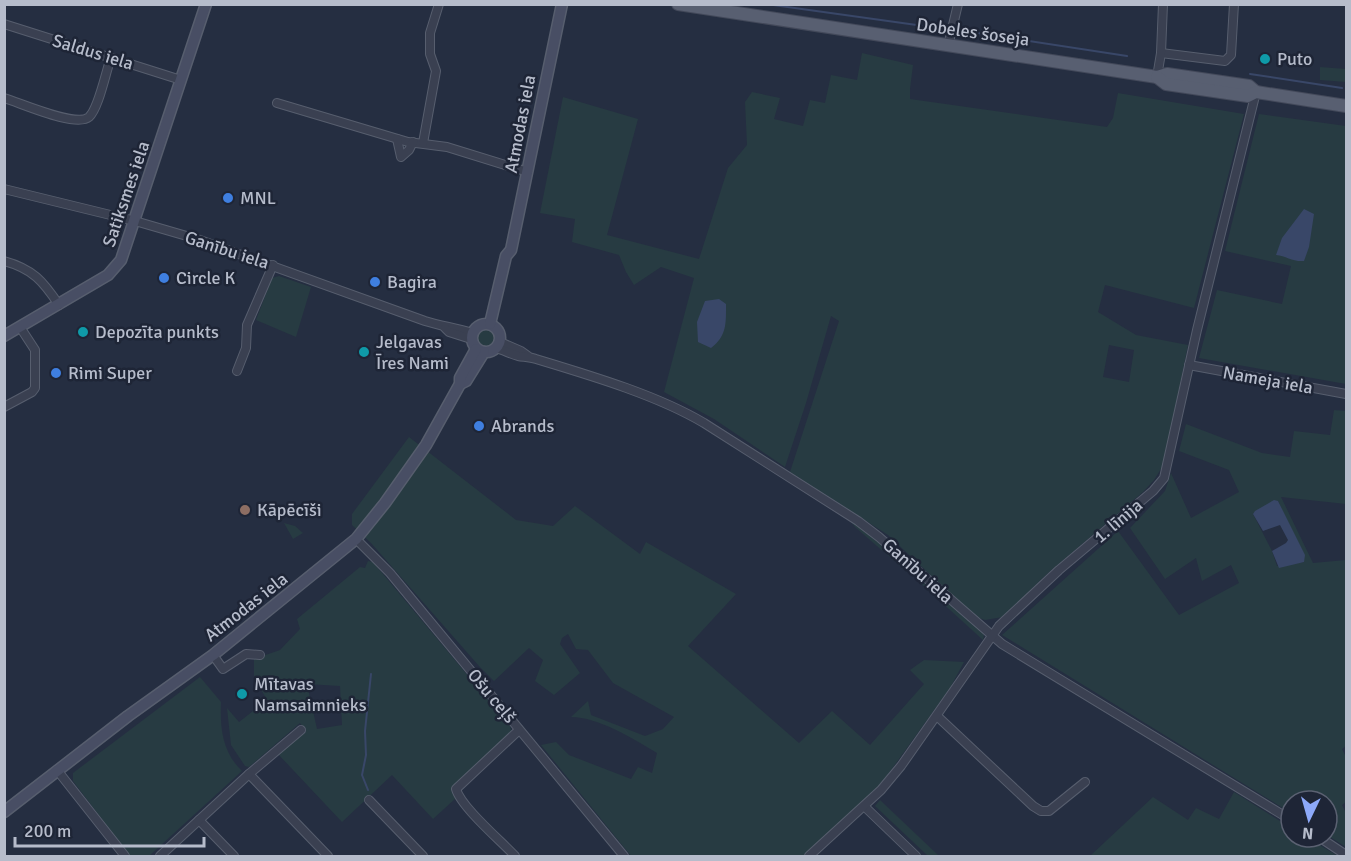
<svg xmlns="http://www.w3.org/2000/svg" width="1351" height="861" font-family="Signika,sans-serif">
  <style>
    .green { fill: #273b42; fill-rule: evenodd }
    .water { fill: #394768 }
    .lines { fill: none; stroke-linecap: round; stroke-linejoin: round }
    .stream { stroke: #394768; stroke-width: 2 }
    .street-casing { stroke: #575e6e; stroke-width: 10 }
    .secondary-casing { stroke: #575e6e; stroke-width: 13 }
    .primary-casing { stroke: #43495a; stroke-width: 14 }
    .street { stroke: #3a4051; stroke-width: 8 }
    .secondary { stroke: #484e64; stroke-width: 10 }
    .primary { stroke: #585f71; stroke-width: 12 }
    .culture-dot { fill: #0f9aa8; stroke: #1e2536; stroke-width: 2 }
    .shop-dot { fill: #3f7fe0; stroke: #1e2536; stroke-width: 2 }
    .education-dot { fill: #8d6e63; stroke: #1e2536; stroke-width: 2 }
    .labels { text-anchor: middle; dominant-baseline: central; stroke-width: 5; stroke-linejoin: round; paint-order: stroke }
    .street-label { font-size: 18px; fill: #b6bccb; stroke: #1e2536 }
    .poi-label { font-size: 18px; fill: #b6bccb; stroke: #1e2536; text-anchor: start }
  </style>
  <rect width="100%" height="100%" fill="#252e41"/>
  <g class="green">
    <path d="M862,53l51,12 -3,24v10l197,28 6,-9 5,-25 126,21 -50,194 -89,-23 -7,27 38,23 52,10 -24,119 -10,16 -11,12 -96,82 -44,43 -18,3 -11,-4 -86,-81 -98,-63 49,-151 -8,-5 -25,87 -21,64 -71,-48 -50,-27 30,-114 -33,-11 -27,18 -8,-13 -7,-17 -47,-13 3,-23 -35,-6 23,-116 75,22 -31,116 92,24 29,-91 19,-23 -2,-43 7,-10 28,6 -6,21 29,7 7,-26 15,3 6,-28 26,5zM1109,345l25,5 -5,32 -26,-5z"/>
    <path d="M1320,67l26,2v13l-26,-2z"/>
    <path d="M1259,114l87,12v258l-147,-26 18,-68 65,14 9,-38 -66,-15z"/>
    <path d="M279,276l32,11 -15,50 -40,-17 16,-42z"/>
    <circle cx="485" cy="338" r="9"/>
    <path d="M1334,410l12,1v93l-65,-7 32,66 33,-3v186l-4,3 4,8v45l-4,3 4,8v34l-19,-12v-34h-36v12l-289,-178 116,-104 61,84 60,-32 -8,-18 -29,16 -6,-23 -31,21 -35,-51 35,-37 6,-18 20,45 48,-26 -10,-22 -50,-19 7,-27 76,29 28,4 4,-26 36,4zM1278,501l26,61 -27,4 -5,-15 -19,-37z"/>
    <path d="M409,437l107,83 37,6 22,-20 65,48 6,-12 90,52 -48,52 111,97 33,-32 38,34 54,-61 -14,-14 14,-10 40,2 -14,26 -69,96 -77,72h-173l-90,-111 15,-3 13,13 62,24 7,-12 14,6 5,-20c-23,-14 -59,-36 -86,-36l17,-16 3,14 54,21 18,-7 11,-12 -61,-34 -25,-33 -12,-1 -8,-15 -6,4 -2,6 20,29 -26,22 -19,-14 8,-21 -14,-12 -35,33 -15,-15 -108,-123 -19,-18v-11z"/>
    <path d="M850,520c13,8 54,36 57,52l-52,-45z"/>
    <path d="M284,523l11,3 8,7 -10,6z"/>
    <path d="M368,561l5,1 137,164 2,7 -60,55 4,10 -23,21 -41,-44 -50,47 -65,-69 29,-21 -6,-9 -51,44 -4,-1 -14,-21 -4,-37 12,14 28,-22 -13,-23v-18l26,-9 20,-21 -3,-10 63,-52 5,1zM307,684l33,2 2,39 -25,4z"/>
    <path d="M915,578l6,2 60,51 3,4 -1,5z"/>
    <path d="M200,677l21,25c-1,26 1,50 21,69l-93,85h-19l-57,-75v-8z"/>
    <path d="M1234,792l57,36v9h15l32,19h-248l63,-59 35,23 8,-12 23,11z"/>
    <path d="M880,800l59,56h-11l-53,-50z"/>
  </g>
  <g class="water">
    <path d="M1304,209l10,5 -5,33 -5,14c-11,1 -18,-5 -28,-6l6,-17z"/>
    <path d="M719,299l7,5c0,19 1,32 -15,44l-13,-6 -1,-20 8,-21z"/>
    <path d="M1274,500l4,1 27,54 -1,7 -25,6 -7,-17 14,-8 2,-3 -8,-15 -17,6 -10,-17 2,-3z"/>
  </g>
  <g class="lines">
    <g class="stream">
      <path d="M766,4l165,23"/>
      <path d="M1346,23v-11"/>
      <path d="M971,32l156,24"/>
      <path d="M1250,74l92,14"/>
      <path d="M368,790l-6,-15 4,-20 -1,-24 6,-57"/>
    </g>
    <g class="street-casing">
      <g id="street">
        <path d="M4,24l177,56"/>
        <path d="M948,46l10,-42"/>
        <path d="M1161,53l64,8 6,-6 3,-51"/>
        <path d="M1157,77l4,-24 2,-49"/>
        <path d="M4,98c17,5 72,30 85,19 9,-8 16,-41 20,-53l4,-6"/>
        <path d="M277,103l131,39 39,5 81,25"/>
        <path d="M397,139l4,18 8,-7 4,-8"/>
        <path d="M423,143l13,-72 -6,-17v-21l9,-29"/>
        <path d="M4,189l131,32 62,18 228,82c16,5 31,7 47,12"/>
        <path d="M4,261c29,8 39,20 55,44"/>
        <path d="M445,328l4,4 22,7"/>
        <path d="M500,342l21,9 7,5"/>
        <path d="M496,348c7,2 15,6 22,8 6,1 12,1 18,3 53,16 121,36 168,64l154,98 21,16 123,107 289,176"/>
        <path d="M1189,365l157,29"/>
        <path d="M237,371l9,-23 1,-23 26,-60"/>
        <path d="M4,407l28,-15 3,-4v-38l-15,-23"/>
        <path d="M356,539l34,34 234,283"/>
        <path d="M213,655l10,14 23,-15 14,1"/>
        <path d="M937,716l96,90 8,5h8l36,-29"/>
        <path d="M57,770l68,86"/>
        <path d="M249,774l79,82"/>
        <path d="M369,800l54,56"/>
        <path d="M865,807l51,49"/>
        <path d="M199,820l35,36"/>
        <path d="M1319,837l27,18"/>
        <path d="M160,856l89,-82 52,-44"/>
        <path d="M515,856c-14,-15 -54,-49 -59,-67l63,-59"/>
        <path d="M809,856l72,-66 20,-24 98,-140 60,-56 94,-79 11,-13 33,-148 59,-238"/>
      </g>
    </g>
    <g class="secondary-casing">
      <g id="secondary">
        <circle cx="486" cy="338" r="14"/>
        <path d="M490,324l16,-68 5,-6 51,-246"/>
        <path d="M4,336l104,-61 13,-15 85,-256"/>
        <path d="M460,384l6,-3 18,-29"/>
        <path d="M4,812l124,-96 85,-61 143,-116 29,-36 41,-58 34,-61v-6l16,-29"/>
      </g>
    </g>
    <g class="primary-casing">
      <g id="primary">
        <path d="M678,4l479,73 10,-3 82,12 7,6"/>
        <path d="M1157,77l9,7 82,12 8,-4 90,14"/>
      </g>
    </g>
    <use href="#street" class="street"/>
    <use href="#secondary" class="secondary"/>
    <use href="#primary" class="primary"/>
  </g>
  <g class="culture-dot">
    <circle cx="1265" cy="59" r="6"/>
    <circle cx="83" cy="332" r="6"/>
    <circle cx="364" cy="352" r="6"/>
    <circle cx="242" cy="694" r="6"/>
  </g>
  <g class="shop-dot">
    <circle cx="228" cy="198" r="6"/>
    <circle cx="164" cy="278" r="6"/>
    <circle cx="375" cy="282" r="6"/>
    <circle cx="56" cy="373" r="6"/>
    <circle cx="479" cy="426" r="6"/>
  </g>
  <circle class="education-dot" cx="245" cy="510" r="6"/>
  <g class="labels">
    <g class="street-label">
      <text transform="translate(973 32) rotate(8)">Dobeles šoseja</text>
      <text transform="translate(93 52) rotate(17)">Saldus iela</text>
      <text transform="translate(520 124) rotate(-79)">Atmodas iela</text>
      <text transform="translate(126 194) rotate(-71)">Satiksmes iela</text>
      <text transform="translate(227 250) rotate(18)">Ganību iela</text>
      <text transform="translate(1268 380) rotate(10)">Nameja iela</text>
      <text transform="translate(1118 521) rotate(-40)">1. līnija</text>
      <text transform="translate(918 571) rotate(42)">Ganību iela</text>
      <text transform="translate(246 607) rotate(-38)">Atmodas iela</text>
      <text transform="translate(492 696) rotate(50)">Ošu ceļš</text>
    </g>
    <g class="poi-label">
      <text x="1277" y="59">Puto</text>
      <text x="240" y="198">MNL</text>
      <text x="176" y="278">Circle K</text>
      <text x="387" y="282">Bagira</text>
      <text x="95" y="332">Depozīta punkts</text>
      <text x="376" y="342">Jelgavas<tspan x="376" dy="21">Īres Nami</tspan></text>
      <text x="68" y="373">Rimi Super</text>
      <text x="491" y="426">Abrands</text>
      <text x="257" y="510">Kāpēcīši</text>
      <text x="254" y="684">Mītavas<tspan x="254" dy="21">Namsaimnieks</tspan></text>
    </g>
  </g>
  <rect width="1351" height="861" fill="none" stroke="#b6bccb" stroke-width="12"/>
  <g transform="translate(1309 819) rotate(185)"><circle r="28" fill="#1e2536" stroke="#5b6172" stroke-width="1.5"/>
  <path d="M0-4.5L10 22L0 15L-10 22Z" fill="#8da9f9"/>
  <text y="-9" font-size="16" font-weight="bold" text-anchor="middle" fill="#b6bccb">N</text>
  </g>
  <path d="M15 837v9h189v-9" fill="none" stroke="#b6bccb" stroke-width="3"/>
  <text x="24" y="837" font-size="18" fill="#b6bccb" stroke="#1e2536" stroke-width="4.5" paint-order="stroke">200 m</text>
</svg>
